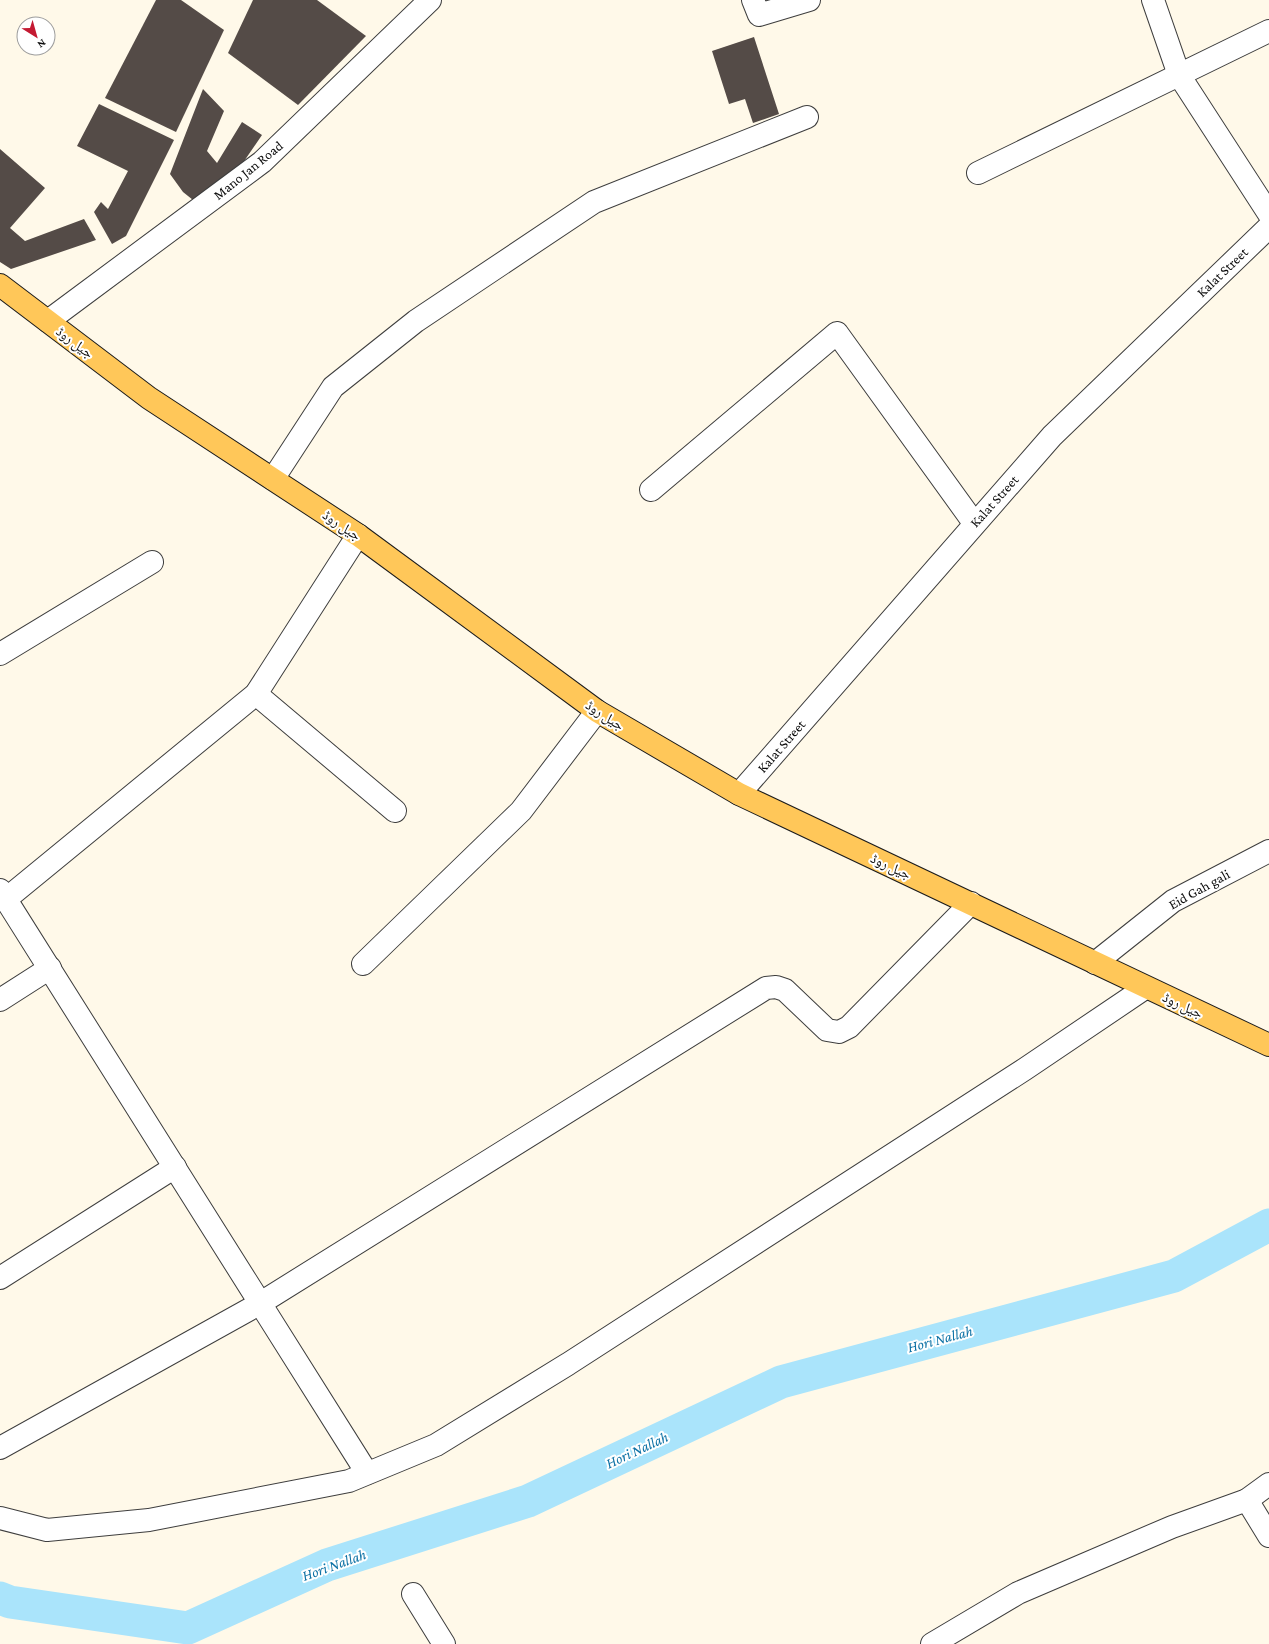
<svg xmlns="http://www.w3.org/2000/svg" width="1269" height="1644" font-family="'Crimson Pro','Noto Naskh Arabic',serif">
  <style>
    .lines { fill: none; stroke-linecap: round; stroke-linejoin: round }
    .canal { stroke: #aae4fb; stroke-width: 33 }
    .building { fill: #544b47 }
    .minor-casing { stroke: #3e3e3e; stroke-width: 24 }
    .major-casing { stroke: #1c1c1c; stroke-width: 24 }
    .minor { stroke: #fff; stroke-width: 22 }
    .major { stroke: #ffc759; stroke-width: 22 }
    .labels { text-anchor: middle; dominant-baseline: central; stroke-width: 4; stroke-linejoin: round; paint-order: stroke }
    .street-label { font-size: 14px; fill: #0b0b0b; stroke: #fff }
    .water-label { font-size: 15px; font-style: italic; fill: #0c71a5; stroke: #fff }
  </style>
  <rect width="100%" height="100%" fill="#fff9e9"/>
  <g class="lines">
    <path class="canal" d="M0,1598l10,4 178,26 139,-63 201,-64 253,-119 393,-106 95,-51"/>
  </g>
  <g class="building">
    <path d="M156,0h25l43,30 -48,102 -71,-34z"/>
    <path d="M253,0h64l49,36 -68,69 -70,-52z"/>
    <path d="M754,37l25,77 -26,9 -8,-24 -16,5 -17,-53z"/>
    <path d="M203,89l21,22 -17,40 10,12 25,-41 20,13 -24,35 -45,30 -10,-8 -13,-18z"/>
    <path d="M99,104l75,36 -48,96 -14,8 -18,-32 7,-10 7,7 20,-38 -51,-25z"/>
    <path d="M0,149l45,39 -35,40 15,13 59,-22 12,21 -85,29 -11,-7z"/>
  </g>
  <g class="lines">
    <g class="minor-casing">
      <g id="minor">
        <path d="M753,0l6,15 50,-15"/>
        <path d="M1153,0l26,75 90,139"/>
        <path d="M978,173l291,-142"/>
        <path d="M48,321l214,-159 168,-162"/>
        <path d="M273,479l60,-92 83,-66 178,-119 213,-85"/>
        <path d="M651,490l186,-157 137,190"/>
        <path d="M0,654l152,-92"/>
        <path d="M256,694l139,117"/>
        <path d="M739,794l313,-358 217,-209"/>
        <path d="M0,890l367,583"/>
        <path d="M6,899l250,-205 102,-159"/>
        <path d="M1095,963l78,-62 96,-50"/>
        <path d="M363,964l158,-153 76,-100"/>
        <path d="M0,1000l50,-32"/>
        <path d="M0,1278l175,-111"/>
        <path d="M0,1448l259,-144 507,-316 10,-1 9,3 42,40 12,2 10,-5 122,-124"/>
        <path d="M1247,1500l22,36"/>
        <path d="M0,1518l47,12 102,-10 200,-39 87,-36 132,-81 457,-295 120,-81"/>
        <path d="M413,1594l31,50"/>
        <path d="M932,1644l86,-51 154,-66 75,-27 22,-16"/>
      </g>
    </g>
    <g class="major-casing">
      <path id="major" d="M0,285l149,113 209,137 239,176 142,83 530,251"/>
    </g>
    <use href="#minor" class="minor"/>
    <use href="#major" class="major"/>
  </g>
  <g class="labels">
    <g class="street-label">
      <text transform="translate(248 170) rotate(-39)">Mano Jan Road</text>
      <text transform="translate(1222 272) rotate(-44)">Kalat Street</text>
      <text transform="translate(75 342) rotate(37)">جیل روڈ</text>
      <text transform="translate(994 501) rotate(-48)">Kalat Street</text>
      <text transform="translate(342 525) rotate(34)">جیل روڈ</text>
      <text transform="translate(605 715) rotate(33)">جیل روڈ</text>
      <text transform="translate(781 746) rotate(-49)">Kalat Street</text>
      <text transform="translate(891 866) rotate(25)">جیل روڈ</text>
      <text transform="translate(1199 889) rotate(-29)">Eid Gah gali</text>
      <text transform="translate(1183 1005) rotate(25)">جیل روڈ</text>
    </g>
    <g class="water-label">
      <text transform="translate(940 1339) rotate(-15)">Hori Nallah</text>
      <text transform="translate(637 1450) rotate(-25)">Hori Nallah</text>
      <text transform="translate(334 1565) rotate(-20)">Hori Nallah</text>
    </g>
  </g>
  <g transform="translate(36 36) rotate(143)"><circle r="19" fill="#ffffff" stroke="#9d9d9d"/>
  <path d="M0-3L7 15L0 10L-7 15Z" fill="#c41a32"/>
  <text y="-6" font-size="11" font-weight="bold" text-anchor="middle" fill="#0b0b0b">N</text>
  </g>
</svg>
